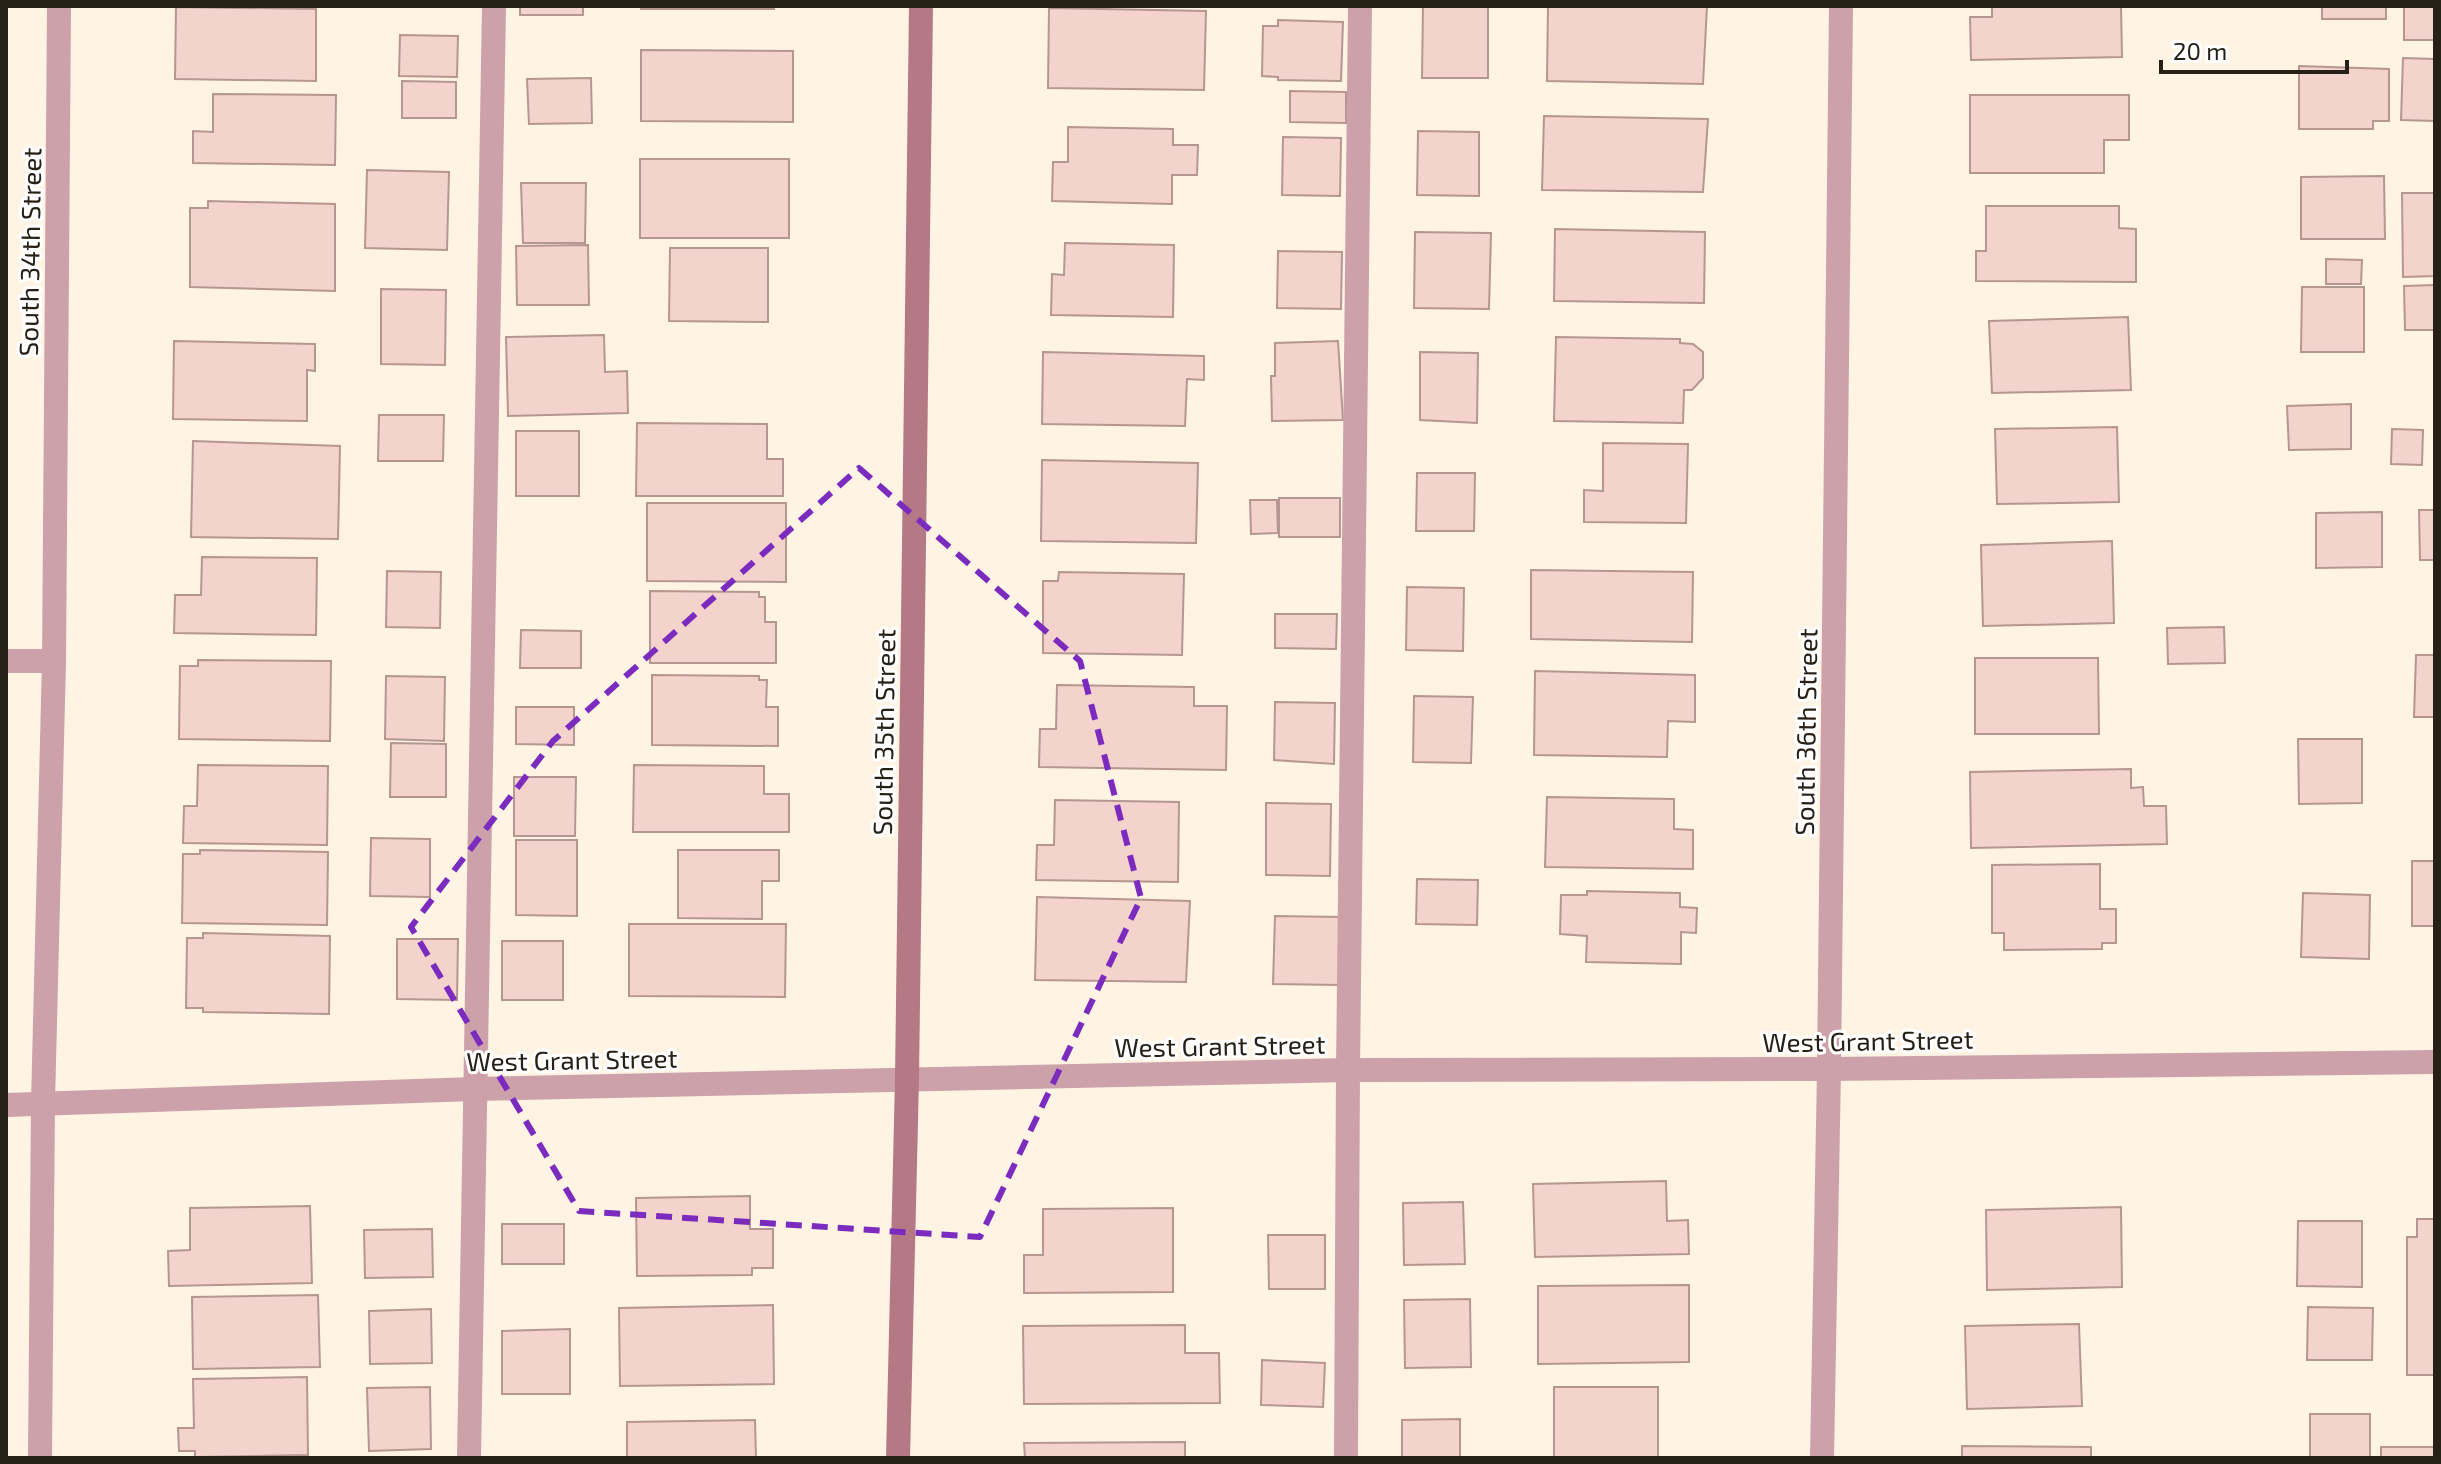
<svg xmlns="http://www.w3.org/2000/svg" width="2441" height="1464" font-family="'Exo 2',sans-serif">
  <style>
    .building { fill: #f4d3cd; stroke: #b59691; stroke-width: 2 }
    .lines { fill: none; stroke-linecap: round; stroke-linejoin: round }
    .lane { stroke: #cca1a9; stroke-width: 24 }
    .street { stroke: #cca1a9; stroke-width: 24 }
    .secondary { stroke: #b57885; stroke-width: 24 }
    .marked { fill: none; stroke: #7b2cbf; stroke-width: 6; stroke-dasharray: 16 10; stroke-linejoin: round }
    .labels { text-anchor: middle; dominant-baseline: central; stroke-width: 6; stroke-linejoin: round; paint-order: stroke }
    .street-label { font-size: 26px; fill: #272017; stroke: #fff }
  </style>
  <rect width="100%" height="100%" fill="#fff3e4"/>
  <g class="building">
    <rect x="520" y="6" width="63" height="9"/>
    <rect x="641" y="6" width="133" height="3"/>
    <path d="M1423,6h65v72h-66z"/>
    <path d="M1548,6h159l-4,78 -156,-3z"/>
    <path d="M1992,6h129l1,51 -151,3 -1,-43h22z"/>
    <rect x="2322" y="6" width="64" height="13"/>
    <rect x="2404" y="6" width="31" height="34"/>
    <path d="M176,7l140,2v72l-141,-2z"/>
    <path d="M1049,8l157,3 -2,79 -156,-2z"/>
    <path d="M1278,20l65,2 -2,59 -63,-1v-3l-16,-1 1,-50h15z"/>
    <path d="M400,35l58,1 -1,41 -58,-1z"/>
    <path d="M641,50l152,1v71l-152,-1z"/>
    <path d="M2403,58l32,1v62l-34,-1z"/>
    <path d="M2299,66l90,3v52h-16v8h-74z"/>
    <path d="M591,78l1,45 -63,1 -2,-45z"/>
    <path d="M402,81l54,1v36h-54z"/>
    <path d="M1290,91l56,1v31l-56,-1z"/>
    <path d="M213,94l123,1 -1,70 -142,-2v-32l20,1z"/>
    <path d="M1970,95h159v45h-25v33h-134z"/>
    <path d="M1544,116l164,3 -5,73 -161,-2z"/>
    <path d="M1068,127l105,2v16h25l-1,30h-25v29l-120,-3 1,-39h15z"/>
    <path d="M1418,131l61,1v64l-62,-1z"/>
    <path d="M1283,137l58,1 -1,58 -58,-1z"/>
    <rect x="640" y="159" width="149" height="79"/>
    <path d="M367,170l82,2 -2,78 -82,-2z"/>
    <path d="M2384,176l1,63h-84v-62z"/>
    <path d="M521,183h65l-1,60h-62z"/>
    <path d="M2402,193h33v83l-32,1z"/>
    <path d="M208,201l127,3v87l-145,-4v-79h18z"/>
    <path d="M1986,206h133v22l17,1v53l-160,-1v-30h10z"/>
    <path d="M1555,229l150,3 -1,71 -150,-2z"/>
    <path d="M1415,232l76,1 -2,76 -75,-1z"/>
    <path d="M1065,243l109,2 -1,72 -122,-2 1,-41 12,1z"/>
    <path d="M588,245l1,60h-72l-1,-59z"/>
    <path d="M670,248h98v74l-99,-1z"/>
    <path d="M1278,251l64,1 -1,57 -64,-1z"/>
    <path d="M2326,259l36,1 -1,24h-35z"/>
    <path d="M2435,285v45h-30l-1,-44z"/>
    <path d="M2302,287h62v65h-63z"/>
    <path d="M381,289l65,1 -1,75 -64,-1z"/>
    <path d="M2128,317l3,73 -139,3 -3,-72z"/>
    <path d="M604,335l1,37 22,-1 1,42 -120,3 -2,-79z"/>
    <path d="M1556,337l124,2v4l13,1 10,8v26l-11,12h-8l-1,33 -129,-2z"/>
    <path d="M174,341l141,3v27l-8,-1v51l-134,-2z"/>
    <path d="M1338,341l5,79 -71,1 -1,-45h4v-33z"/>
    <path d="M1043,352l161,4v24l-17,-1 -2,47 -143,-2z"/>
    <path d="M1420,352l58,1 -1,70 -57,-3z"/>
    <path d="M2351,404v45l-62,1 -2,-44z"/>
    <path d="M379,415h65l-1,46h-65z"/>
    <path d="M637,423l130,1v35h16v37h-147z"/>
    <path d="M2117,427l2,75 -122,2 -2,-75z"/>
    <path d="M2392,429l31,1 -1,35 -31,-1z"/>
    <rect x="516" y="431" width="63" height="65"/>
    <path d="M193,441l147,5 -2,93 -147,-2z"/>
    <path d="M1603,443l85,1 -2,79 -102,-1v-32l19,1z"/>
    <path d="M1042,460l156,3 -2,80 -155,-2z"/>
    <path d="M1417,473h58l-1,58h-58z"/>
    <rect x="1279" y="498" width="61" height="39"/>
    <path d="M1250,500h27l1,33 -27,1z"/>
    <path d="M647,503h139v79l-139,-1z"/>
    <path d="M2419,510h16v50h-15z"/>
    <path d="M2382,512v55l-66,1v-55z"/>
    <path d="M2112,541l2,82 -131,3 -2,-81z"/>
    <path d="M202,557l115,1 -1,77 -142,-2 1,-38h26z"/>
    <path d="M1531,570l162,2 -1,70 -161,-3z"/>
    <path d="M387,571l54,1 -1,56 -54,-1z"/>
    <path d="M1059,572l125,2 -2,81 -139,-2v-72h15z"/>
    <path d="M1407,587l57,1 -1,63 -57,-1z"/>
    <path d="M650,591l109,1v5h6v25h11v41h-126z"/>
    <path d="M1275,614h62l-1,35 -61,-1z"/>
    <path d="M2224,627l1,36 -57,1 -1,-36z"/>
    <path d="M521,630l60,1v37h-61z"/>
    <path d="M2416,655h19v62h-21z"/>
    <path d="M1975,658h123l1,76h-124z"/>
    <path d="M198,660l133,1 -1,80 -151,-2 1,-73h18z"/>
    <path d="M1535,671l160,4v47l-27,-1 -1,36 -133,-2z"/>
    <path d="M652,675l107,1v4h8l-1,27h12v39l-126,-1z"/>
    <path d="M386,676l59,1 -1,64 -59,-2z"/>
    <path d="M1057,685l137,2v19h33l-1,64 -187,-3 1,-38h16z"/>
    <path d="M1414,696l59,1 -2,66 -58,-1z"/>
    <path d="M1275,702l60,1 -1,61 -60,-4z"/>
    <path d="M516,707h58v38l-58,-1z"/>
    <path d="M2298,739h64v64l-63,1z"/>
    <path d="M391,743l55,1v53h-56z"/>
    <path d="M198,765l130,1 -1,79 -144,-2 1,-37h13z"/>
    <path d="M634,765l130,1v28h25v38h-156z"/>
    <path d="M2131,769v19l12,-1 1,19h22l1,38 -196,4 -1,-76z"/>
    <path d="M514,777h62l-1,59h-61z"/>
    <path d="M1547,797l127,2v30l19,1v39l-148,-2z"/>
    <path d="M1055,800l124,2 -1,80 -142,-2 1,-35h17z"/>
    <path d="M1266,803l65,1 -1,72 -64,-1z"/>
    <path d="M371,838l59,1v58l-60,-1z"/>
    <path d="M516,840h61v76l-61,-1z"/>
    <path d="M200,850l128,2 -1,73 -145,-2 1,-69h17z"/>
    <path d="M678,850h101v31h-17v38l-84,-1z"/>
    <rect x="2412" y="861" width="23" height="65"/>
    <path d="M2100,864v45h16v34h-14v6l-98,1v-17h-12v-68z"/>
    <path d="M1417,879l61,1 -1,45 -61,-1z"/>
    <path d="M1587,891l93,2v14l17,1 -1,25 -15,-1v32l-95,-2 1,-26 -27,-2 1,-39h26z"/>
    <path d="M2303,893l67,2 -1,64 -68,-2z"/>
    <path d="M1037,897l153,4 -4,81 -151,-2z"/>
    <path d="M1275,916l66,1 -1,68 -67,-1z"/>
    <path d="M629,924h157l-1,73 -156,-1z"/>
    <path d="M203,933l127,3 -1,78 -126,-2v-4h-17l1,-70h16z"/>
    <path d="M397,939h61l-1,61 -60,-1z"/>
    <rect x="502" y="941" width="61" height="59"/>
    <path d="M1666,1181l1,40 21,-1 1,34 -154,3 -2,-73z"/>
    <path d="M750,1196v33h23v39h-21v7l-115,1 -1,-78z"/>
    <path d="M1463,1202l2,62 -61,1 -1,-62z"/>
    <path d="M310,1206l2,77 -143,3 -1,-35 22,-1v-42z"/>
    <path d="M2121,1207l1,80 -135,3 -1,-80z"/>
    <path d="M1173,1208v84l-149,1v-38h19v-46z"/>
    <path d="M2417,1219h18v156h-28v-138h10z"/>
    <path d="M2298,1221h64v66l-65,-1z"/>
    <rect x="502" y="1224" width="62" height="40"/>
    <path d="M432,1229l1,48 -68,1 -1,-48z"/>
    <path d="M1268,1235h57v54h-56z"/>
    <path d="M1689,1285v77l-151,2v-78z"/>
    <path d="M318,1295l2,72 -127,2 -1,-72z"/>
    <path d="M1470,1299l1,68 -66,1 -1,-68z"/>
    <path d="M773,1305l1,79 -154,2 -1,-78z"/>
    <path d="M2308,1307l65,1 -1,52h-65z"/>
    <path d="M431,1309l1,54 -62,1 -1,-53z"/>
    <path d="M2079,1324l3,82 -115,3 -2,-83z"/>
    <path d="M1185,1325v28h34l1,50 -196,1 -1,-78z"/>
    <path d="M570,1329v65h-68v-63z"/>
    <path d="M1262,1360l63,3 -2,44 -62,-2z"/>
    <path d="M307,1377l1,78 -113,2v-6h-16l-1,-23h16l-1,-49z"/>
    <path d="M430,1387l1,62 -62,2 -2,-63z"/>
    <rect x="1554" y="1387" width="104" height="71"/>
    <rect x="2310" y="1414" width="60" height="44"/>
    <path d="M1460,1419v39h-58v-38z"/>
    <path d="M755,1420l1,38h-129v-36z"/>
    <path d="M1185,1442v16h-160l-1,-15z"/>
    <path d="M1962,1446l129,1v11h-129z"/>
    <rect x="2381" y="1447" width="54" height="11"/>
  </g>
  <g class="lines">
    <g class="lane">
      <path d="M6,661h48"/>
      <path d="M469,1458l25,-1452"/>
      <path d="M1346,1458l2,-388 12,-1064"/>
    </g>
    <g class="street">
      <path d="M6,1105l468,-16 874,-19 481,-1 606,-7"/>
      <path d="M40,1458l3,-355 11,-442 5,-655"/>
      <path d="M1822,1458l7,-389 12,-1063"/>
    </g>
    <path class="secondary" d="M898,1458l9,-379 14,-1073"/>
  </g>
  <path class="marked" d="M859,468l221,193 61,237 -161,339 -401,-26 -168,-284 142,-186z"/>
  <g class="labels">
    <g class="street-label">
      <text transform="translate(29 252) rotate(-89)">South 34th Street</text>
      <text transform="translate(883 732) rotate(-89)">South 35th Street</text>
      <text transform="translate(1805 732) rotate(-89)">South 36th Street</text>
      <text transform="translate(1868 1040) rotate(-1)">West Grant Street</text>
      <text transform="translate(1220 1045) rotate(-1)">West Grant Street</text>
      <text transform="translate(572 1059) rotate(-1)">West Grant Street</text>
    </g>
  </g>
  <rect width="2441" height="1464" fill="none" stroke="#272017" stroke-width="16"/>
  <path d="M2161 60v12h186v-12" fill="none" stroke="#272017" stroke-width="4"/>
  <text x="2173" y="60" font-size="24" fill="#272017" stroke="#ffffff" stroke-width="6" paint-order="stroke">20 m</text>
</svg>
